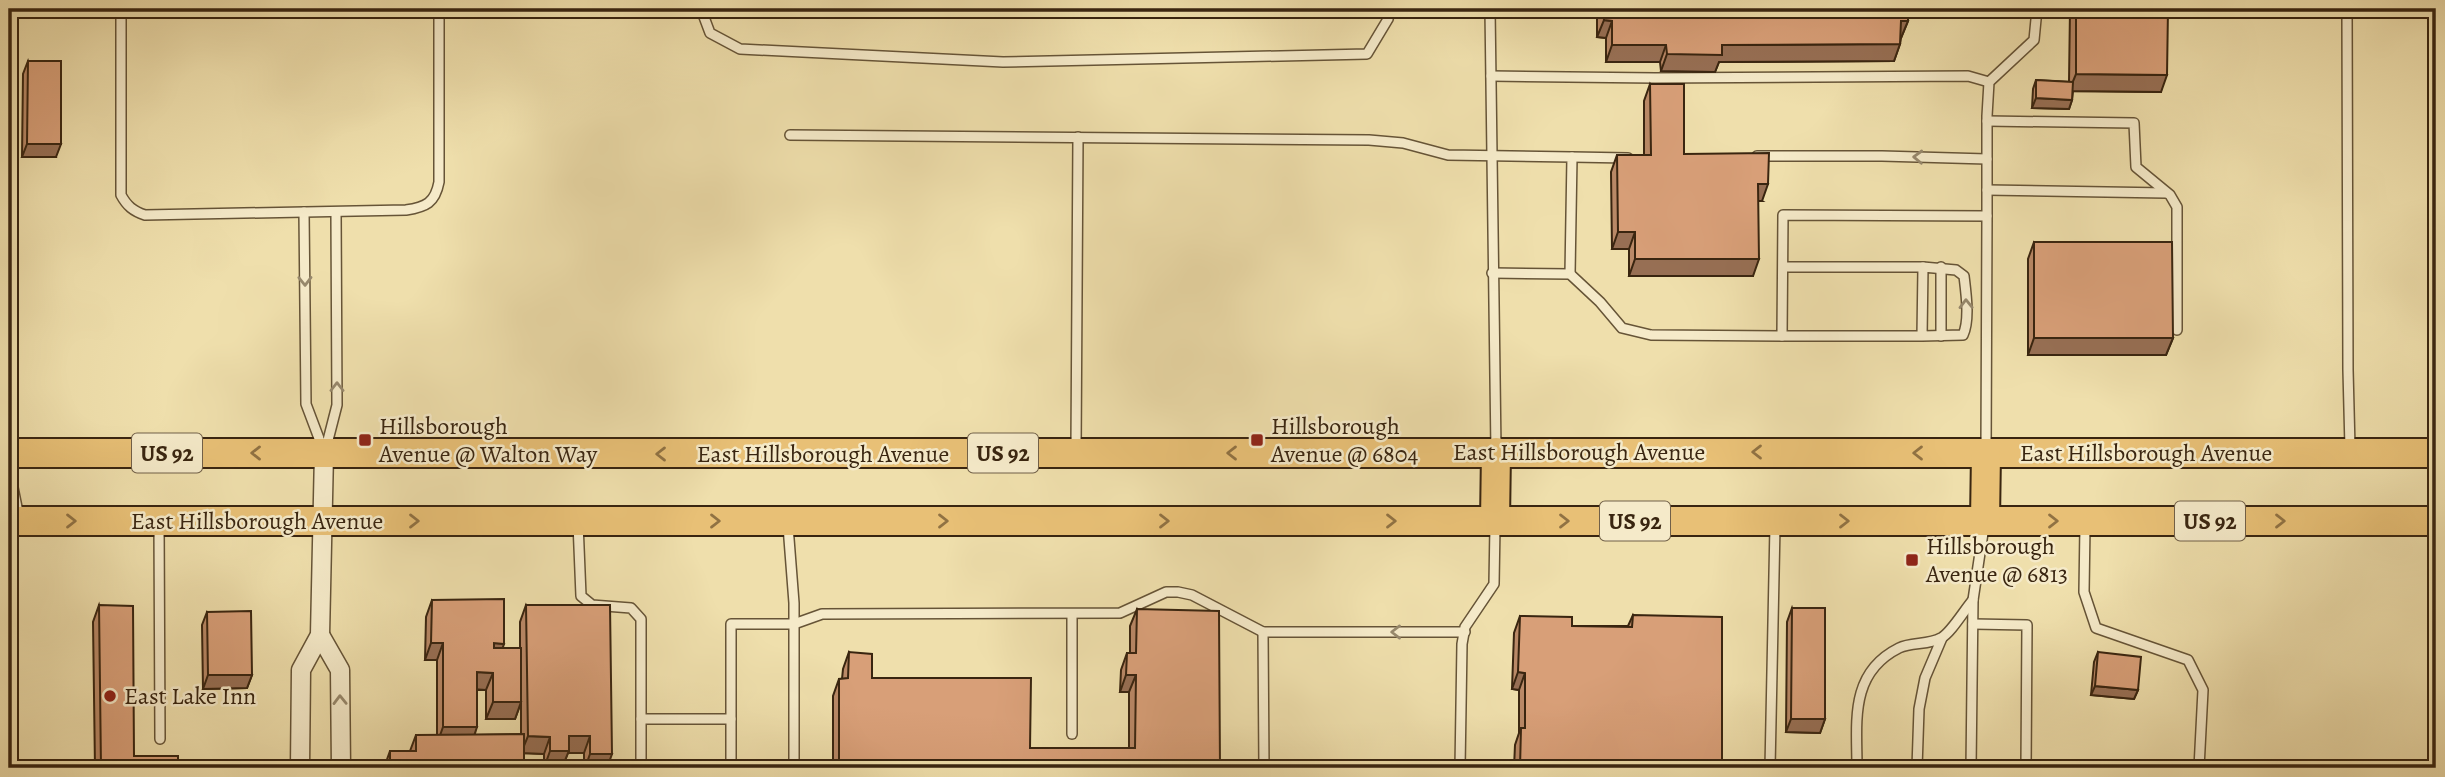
<svg xmlns="http://www.w3.org/2000/svg" width="2445" height="777" font-family="Alegreya,serif">
  <style>
    .lines { fill: none; stroke-linecap: round; stroke-linejoin: round }
    .service-casing { stroke: #665437; stroke-width: 12 }
    .minor-casing { stroke: #665437; stroke-width: 21 }
    .primary-casing { stroke: #392510; stroke-width: 32 }
    .service { stroke: #f5eac9; stroke-width: 9 }
    .minor { stroke: #f5eac9; stroke-width: 18 }
    .primary { stroke: #e8c076; stroke-width: 28 }
    .wall { fill: #ba8967; stroke: #392510; stroke-width: 2; fill-rule: evenodd }
    .shaded-wall { fill: #976f54; stroke: #392510; stroke-width: 2 }
    .building { fill: #d89f78; stroke: #392510; stroke-width: 2 }
    .oneway { stroke: #97886c }
    .oneway2 { stroke: #907243 }
    .poi-dot { fill: #8f2418; stroke: #f5eac9; stroke-width: 2.5 }
    .labels { text-anchor: middle; dominant-baseline: central; stroke-width: 5; stroke-linejoin: round; paint-order: stroke }
    .shield { fill: #f5eac9; stroke: #716048; stroke-width: 2 }
    .shield-label { font-size: 23px; font-weight: bold; fill: #392510 }
    .poi-label { font-size: 24px; fill: #392510; stroke: #f5eac9; text-anchor: start }
    .street-label { font-size: 24px; fill: #392510; stroke: #f5eac9 }
  </style>
  <rect width="100%" height="100%" fill="#efdfac"/>
  <filter id="stains"><feTurbulence type="fractalNoise" baseFrequency=".00286" numOctaves="4"/><feColorMatrix values="0 0 0 0 .2 0 0 0 0 .09 0 0 0 0 .02 0 0 0 .5 -.17"/></filter>
  <radialGradient id="worn" r=".72"><stop offset=".6" stop-color="#630" stop-opacity="0"/><stop offset="1" stop-color="#630" stop-opacity=".3"/></radialGradient>
  <g class="lines">
    <g class="service-casing">
      <g id="service">
        <path d="M121,9v186c6,11 12,16 24,20l261,-5c20,-3 29,-7 33,-28v-173"/>
        <path d="M701,9l9,24 30,16 263,13 364,-8 21,-35 2,-10"/>
        <path d="M1490,9l6,441"/>
        <path d="M2347,9l1,361 2,78"/>
        <path d="M1491,76l164,2 313,-2 21,6"/>
        <path d="M1987,121l147,2 2,44 34,28 7,12v123"/>
        <path d="M790,135l579,5 34,3 45,12 124,2 -2,117"/>
        <path d="M1757,156h125l105,3"/>
        <path d="M1572,157l56,1"/>
        <path d="M1987,190l179,3"/>
        <path d="M304,212l2,192 17,45"/>
        <path d="M1987,216v-100l2,-34 45,-42 3,-31"/>
        <path d="M1784,267h139"/>
        <path d="M1492,273l78,1 30,28 22,26 29,7 131,1 1,-121 204,1 -1,235"/>
        <path d="M1782,336h140l1,-69 33,3 8,6c2,17 6,44 -1,59l-41,1"/>
        <path d="M1941,336v-69"/>
        <path d="M326,448l11,-43 -1,-193"/>
        <path d="M1076,448l2,-311"/>
        <path d="M9,468l10,49"/>
        <path d="M159,523l1,216"/>
        <path d="M578,523l3,73 11,9 39,3 10,11v149"/>
        <path d="M788,526l6,77v165"/>
        <path d="M2085,526l-1,66 12,36 92,32 15,30 -4,78"/>
        <path d="M1072,614v120"/>
        <path d="M1973,624l54,1 -1,143"/>
        <path d="M1263,632l1,136"/>
        <path d="M641,719h90"/>
        <path d="M731,768v-144h63l28,-10 298,-1 46,-21h12l14,3 71,37h202"/>
        <path d="M1460,768l2,-124 3,-17 29,-43 1,-58"/>
        <path d="M1770,768l5,-242"/>
        <path d="M1857,768c0,-46 -8,-95 42,-120 12,-6 30,-3 42,-10 10,-5 24,-29 32,-38"/>
        <path d="M1917,768l2,-59 6,-31 17,-40"/>
        <path d="M1971,768l2,-168 11,-74"/>
      </g>
    </g>
    <g class="minor-casing">
      <g id="minor">
        <path d="M320,635l20,35 1,98"/>
        <path d="M300,768l1,-98 19,-35 4,-182"/>
      </g>
    </g>
    <g class="primary-casing">
      <g id="primary">
        <path d="M9,453h2427"/>
        <path d="M9,521h2427"/>
        <path d="M1495,521l1,-69"/>
        <path d="M1985,521l1,-68"/>
      </g>
    </g>
    <use href="#service" class="service"/>
    <use href="#minor" class="minor"/>
    <use href="#primary" class="primary"/>
  </g>
  <g class="wall">
    <path d="M1597,9h311v12l-7,17 -1,6 -6,17 -175,1 -4,10 -54,-1 -1,-9h-54v-24l-9,-1z"/>
    <path d="M2070,9h98l-7,83 -88,-1 -1,9 -3,9 -37,-1 1,-19 3,-9 33,2z"/>
    <path d="M28,61l28,96h-34l1,-83z"/>
    <path d="M1650,84l34,70 78,47h-4l-5,75h-124v-27h-17l-1,-77 6,-17h27v-54z"/>
    <path d="M2034,242l139,96 -7,17h-138v-96z"/>
    <path d="M432,600l70,48h18v-26l6,-17 81,163h-23v-15h-16l-6,15h-18v-14l-20,-1v15h-140l6,-17h20l6,-16h21v-75h-12l1,-43zM477,690h9v29h29l6,-16v31l-46,1z"/>
    <path d="M99,605l35,151 44,12h-83l-2,-146z"/>
    <path d="M1792,608l33,111 -5,14 -34,-1 1,-110z"/>
    <path d="M1137,609l83,159h-387v-72l6,-17h3l1,-10 6,-17 23,26 158,70h99v-56h-9l1,-22 6,-17h3v-27z"/>
    <path d="M207,612l45,63 -5,13 -44,1 -1,-64z"/>
    <path d="M1633,615l89,153h-208l1,-23 4,-12v-43l-7,-1 2,-56 6,-17 52,10h56z"/>
    <path d="M2098,652l40,38 -4,9 -43,-4 3,-33z"/>
  </g>
  <g class="shaded-wall">
    <path d="M1604,20l8,1 -6,17 -9,-1z"/>
    <path d="M1901,21h7l-7,17h-6z"/>
    <path d="M1900,44l-6,17 -175,1 -4,10 -54,-1 6,-17 55,-9z"/>
    <path d="M1612,45h54l-6,17h-54z"/>
    <path d="M2076,74l91,1 -6,17 -92,-1z"/>
    <path d="M2036,98l36,2 -3,9 -37,-1z"/>
    <path d="M27,144h34l-5,13h-34z"/>
    <path d="M1758,184h10l-6,17h-10z"/>
    <path d="M1618,232h17l-6,17h-17z"/>
    <path d="M1635,259h124l-6,17h-124z"/>
    <path d="M2034,338h139l-7,17h-138z"/>
    <path d="M431,643h12l-6,17h-12z"/>
    <path d="M494,643l10,1 -6,17h-11z"/>
    <path d="M477,672l16,1 -7,17 -15,-1z"/>
    <path d="M1518,672l7,1 -6,17 -7,-1z"/>
    <path d="M208,675h44l-5,13 -44,1z"/>
    <path d="M1126,675h10l-7,17h-9z"/>
    <path d="M2095,686l43,4 -4,9 -43,-4z"/>
    <path d="M493,702h28l-6,17h-29z"/>
    <path d="M1791,719h34l-5,14 -34,-1z"/>
    <path d="M443,727h34l-6,18 -34,-1z"/>
    <path d="M528,736l22,1 -6,17 -23,-1z"/>
    <path d="M569,736h21l-6,17h-16l-6,15h-18l6,-17z"/>
    <path d="M590,754h22l-5,14h-22z"/>
  </g>
  <g class="building">
    <path d="M1603,9h305v12h-7l-1,23 -178,1v10l-55,-1 -1,-9h-54v-24l-8,-1z"/>
    <path d="M2076,9h92l-1,66 -91,-1z"/>
    <path d="M28,61h33v83h-34z"/>
    <path d="M2036,80l37,2 -1,18 -36,-2z"/>
    <path d="M1650,84h34v70l85,-1 -1,31h-10l1,75h-124v-27h-17l-1,-77h34z"/>
    <path d="M2034,242h138l1,96h-139z"/>
    <path d="M504,599v45l-10,-1v5h27v54h-28v-29l-16,-1v55h-34v-84h-12l1,-43z"/>
    <path d="M99,605l34,1 1,150h44v12h-77z"/>
    <path d="M526,605h84l2,149h-22v-18h-21v15h-19v-14l-22,-1z"/>
    <path d="M1792,608h33v111h-34z"/>
    <path d="M1137,609l82,2 1,157h-381v-89l9,-1 1,-26 23,2v24h159l-1,70h105l1,-73h-10l1,-22h9z"/>
    <path d="M251,611l1,64h-44l-1,-63z"/>
    <path d="M1633,615l89,2v151h-202l1,-40h4v-55l-7,-1 2,-56 52,1v9l60,1z"/>
    <path d="M2098,652l43,5 -3,33 -43,-4z"/>
    <path d="M524,734v34h-134v-17h26v-16z"/>
  </g>
  <defs><path id="oneway-chevron" d="M-2-3.5L2.5 0L-2 3.5" fill="none" stroke-width="1.6" stroke-linecap="round" stroke-linejoin="round" transform="scale(1.75)"/></defs>
  <g class="oneway">
    <use href="#oneway-chevron" transform="translate(1918 157) rotate(-178)"/>
    <use href="#oneway-chevron" transform="translate(305 281) rotate(89)"/>
    <use href="#oneway-chevron" transform="translate(1966 304) rotate(-91)"/>
    <use href="#oneway-chevron" transform="translate(337 387) rotate(-90)"/>
    <use href="#oneway-chevron" transform="translate(1396 632) rotate(180)"/>
    <use href="#oneway-chevron" transform="translate(340 700) rotate(-91)"/>
  </g>
  <g class="oneway2">
    <use href="#oneway-chevron" transform="translate(1757 452) rotate(180)"/>
    <use href="#oneway-chevron" transform="translate(256 453) rotate(180)"/>
    <use href="#oneway-chevron" transform="translate(1232 453) rotate(180)"/>
    <use href="#oneway-chevron" transform="translate(1918 453) rotate(-180)"/>
    <use href="#oneway-chevron" transform="translate(661 454) rotate(180)"/>
    <use href="#oneway-chevron" transform="translate(71 521)"/>
    <use href="#oneway-chevron" transform="translate(414 521)"/>
    <use href="#oneway-chevron" transform="translate(715 521)"/>
    <use href="#oneway-chevron" transform="translate(943 521)"/>
    <use href="#oneway-chevron" transform="translate(1164 521)"/>
    <use href="#oneway-chevron" transform="translate(1391 521)"/>
    <use href="#oneway-chevron" transform="translate(1564 521)"/>
    <use href="#oneway-chevron" transform="translate(1844 521)"/>
    <use href="#oneway-chevron" transform="translate(2053 521)"/>
    <use href="#oneway-chevron" transform="translate(2280 521)"/>
  </g>
  <g class="poi-dot">
    <rect x="358" y="433" width="14" height="14" rx="3.5"/>
    <rect x="1250" y="433" width="14" height="14" rx="3.5"/>
    <rect x="1905" y="553" width="14" height="14" rx="3.5"/>
    <circle cx="110" cy="696" r="7"/>
  </g>
  <g class="labels">
    <g class="shield">
      <rect x="132" y="433.5" width="70" height="39" rx="5"/>
      <rect x="968" y="433.5" width="70" height="39" rx="5"/>
      <rect x="1600" y="501.5" width="70" height="39" rx="5"/>
      <rect x="2175" y="501.5" width="70" height="39" rx="5"/>
    </g>
    <g class="shield-label">
      <text x="167" y="453">US 92</text>
      <text x="1003" y="453">US 92</text>
      <text x="1635" y="521">US 92</text>
      <text x="2210" y="521">US 92</text>
    </g>
    <g class="poi-label">
      <text x="379" y="426">Hillsborough<tspan x="379" dy="28">Avenue @ Walton Way</tspan></text>
      <text x="1271" y="426">Hillsborough<tspan x="1271" dy="28">Avenue @ 6804</tspan></text>
      <text x="1926" y="546">Hillsborough<tspan x="1926" dy="28">Avenue @ 6813</tspan></text>
      <text x="124" y="696">East Lake Inn</text>
    </g>
    <g class="street-label">
      <text x="1579" y="452">East Hillsborough Avenue</text>
      <text x="2146" y="453">East Hillsborough Avenue</text>
      <text x="823" y="454">East Hillsborough Avenue</text>
      <text x="257" y="521">East Hillsborough Avenue</text>
    </g>
  </g>
  <rect width="2445" height="777" fill="none" stroke="#efdfac" stroke-width="35"/>
  <rect x="10" y="10" width="2424" height="756" fill="none" stroke="#392510" stroke-width="3.5"/>
  <rect x="18" y="18" width="2410" height="742" fill="none" stroke="#392510" stroke-width="2"/>
  <rect width="100%" height="100%" filter="url(#stains)"/>
  <rect width="100%" height="100%" fill="url(#worn)"/>
</svg>
